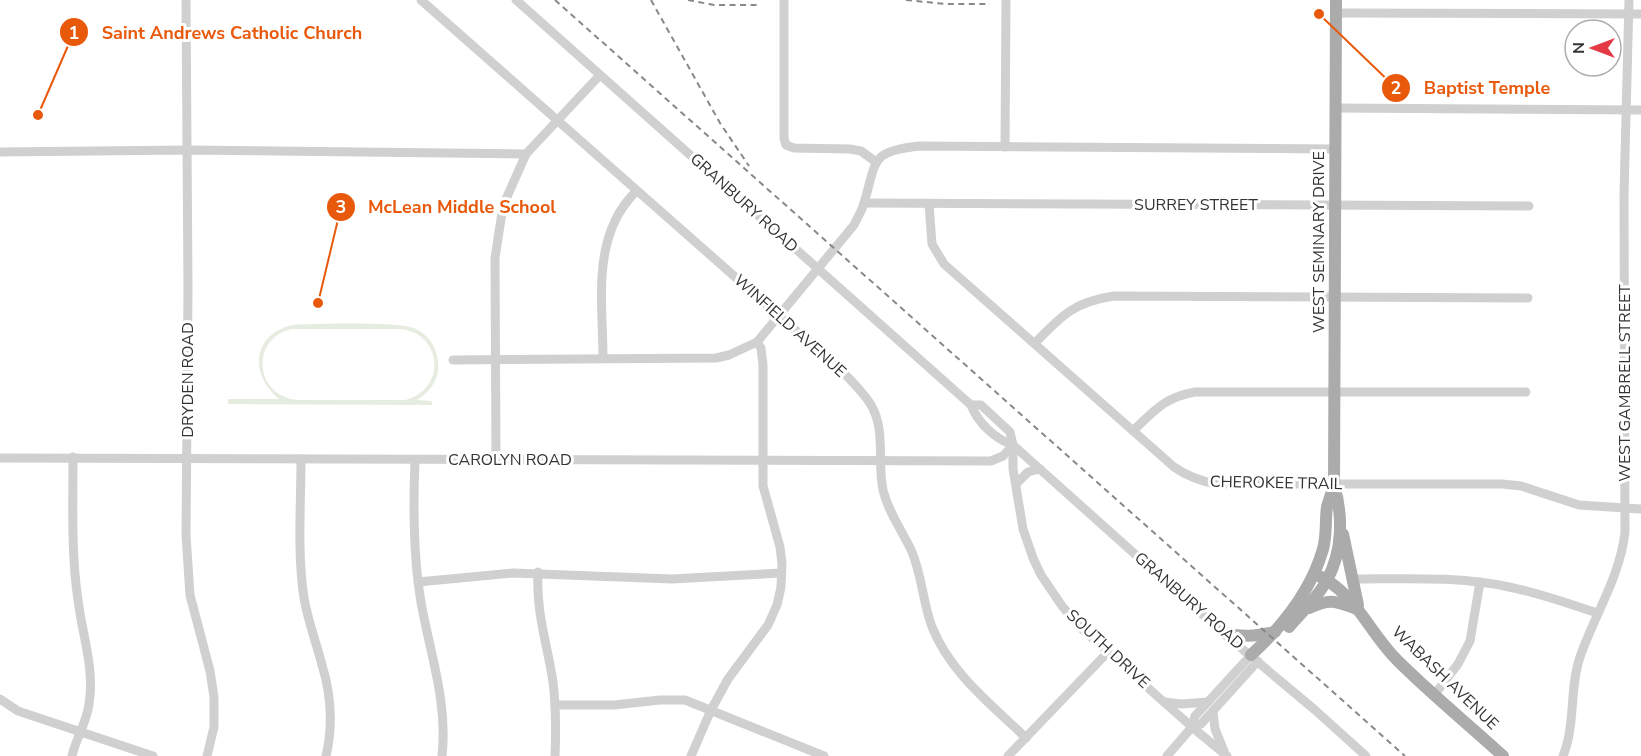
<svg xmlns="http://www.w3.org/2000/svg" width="1641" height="756" font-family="'Nunito Sans',sans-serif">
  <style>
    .grass { fill: #e6ecdf; fill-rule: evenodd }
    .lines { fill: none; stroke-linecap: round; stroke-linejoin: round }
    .minor { stroke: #d0d0d0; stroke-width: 9 }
    .major { stroke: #ababab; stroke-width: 12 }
    .rail { stroke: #888; stroke-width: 2; stroke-dasharray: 6 4.5; stroke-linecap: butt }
    .labels { text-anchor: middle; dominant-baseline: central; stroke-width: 6; stroke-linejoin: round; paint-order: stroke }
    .street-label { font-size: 16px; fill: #333; stroke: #fff }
    .leader { fill: none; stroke: #e8590c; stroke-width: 2 }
    .callout-dot { fill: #e8590c; stroke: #fff; stroke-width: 2 }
    .mark-label { font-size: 18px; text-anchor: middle; font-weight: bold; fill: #fff }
    .callout-label { font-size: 18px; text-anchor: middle; font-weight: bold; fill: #e8590c; stroke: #fff; stroke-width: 6; stroke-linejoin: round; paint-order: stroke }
  </style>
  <rect width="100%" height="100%" fill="#fff"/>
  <path class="grass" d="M292,325c22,-1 108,-4 124,4 13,6 21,19 22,33 2,16 -7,29 -21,38l15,1v4l-204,-1v-5h51c-29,-23 -28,-64 13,-74zM292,329h108c43,4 47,61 5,71h-108c-43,-4 -47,-62 -5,-71z"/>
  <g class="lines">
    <g class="minor">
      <path d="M186,0l2,289 -2,246 4,60 20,76 4,26v30l-7,29"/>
      <path d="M421,0l423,373c9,10 20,20 27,32 15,25 6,57 12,85 5,22 20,42 29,62 10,24 11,51 20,75 19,47 59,77 94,111"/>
      <path d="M516,0l455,405c7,18 24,34 42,40l209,187 93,78 51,46"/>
      <path d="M784,0v138l2,7 8,3 56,1 11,2 15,11"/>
      <path d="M1336,13l305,1"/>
      <path d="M1336,108l305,2"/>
      <path d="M1005,147l1,-147"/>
      <path d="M0,152l188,-2 338,4"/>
      <path d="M864,203l665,3"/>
      <path d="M929,204l3,40 12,20 230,203c13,9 26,14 42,17h286l19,2 58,19 62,4"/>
      <path d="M1035,343c27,-28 39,-41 79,-47l414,2"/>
      <path d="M603,358c0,-44 -8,-96 12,-137 5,-12 13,-21 21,-30"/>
      <path d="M453,360l263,-2 13,-3 28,-13 97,-117c3,-7 8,-14 10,-22 13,-42 5,-52 56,-57l416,3"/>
      <path d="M971,405h10l29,27 3,13v24l10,60 10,29 8,17 21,31 22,25 108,96 35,29"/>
      <path d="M1133,431c21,-20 32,-34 62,-39h331"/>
      <path d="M0,458l991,3 12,-5 10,-11"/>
      <path d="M301,459c0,46 -4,93 3,139 4,23 12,44 18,67 9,29 11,61 4,91"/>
      <path d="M415,460c-2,47 -2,95 6,142 9,52 27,100 21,154"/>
      <path d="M496,460l-1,-202 8,-52 23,-52 74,-79"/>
      <path d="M1017,483l11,-11 12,-3"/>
      <path d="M538,572c-2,42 9,70 15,110 3,24 3,49 2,74"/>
      <path d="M1352,579c52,0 106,-3 157,8 30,6 60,17 89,26"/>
      <path d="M418,582l95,-9 159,6 109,-6"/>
      <path d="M1435,694l23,-30 12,-23 10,-59"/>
      <path d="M0,699l18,12 135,45"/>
      <path d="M1164,702l18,2 26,-2"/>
      <path d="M555,705h59l46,-5h25l139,56"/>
      <path d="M1213,712l2,17 9,22"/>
      <path d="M1192,727l9,-3 57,-63"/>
      <path d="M72,756c4,-18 15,-34 17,-52 6,-35 -7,-70 -11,-104 -7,-47 -5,-96 -5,-143"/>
      <path d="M691,756l20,-46 17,-31 40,-54 9,-20 4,-18 1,-23 -2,-17 -17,-61v-121l-2,-17 -4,-6"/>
      <path d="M1008,756l100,-104"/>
      <path d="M1167,756l25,-29 3,-11 56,-61"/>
      <path d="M1563,756c13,-32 6,-67 17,-99 15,-43 40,-80 45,-125l-1,-338 5,-194"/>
    </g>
    <g class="major">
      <path d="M1343,534l15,71"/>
      <path d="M1315,574c42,19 51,55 82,86 33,33 71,64 106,96"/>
      <path d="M1309,608c21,-10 27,-7 48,1"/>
      <path d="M1289,627c13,-15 29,-30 38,-47 16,-29 16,-65 7,-95"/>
      <path d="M1222,632c20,6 33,4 53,0"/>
      <path d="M1251,655c32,-29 60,-64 72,-106 4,-14 2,-28 4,-42 2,-7 5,-15 7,-22l2,-485"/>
    </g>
    <g class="rail">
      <path d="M555,0l850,756"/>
      <path d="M651,0l69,123 29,43"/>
      <path d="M688,0l26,5h46"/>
      <path d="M906,0l40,4h44"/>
    </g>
  </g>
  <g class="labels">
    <g class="street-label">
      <text transform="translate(744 203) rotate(42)">GRANBURY ROAD</text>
      <text x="1196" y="205">SURREY STREET</text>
      <text transform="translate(1319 242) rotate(-90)">WEST SEMINARY DRIVE</text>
      <text transform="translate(790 326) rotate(42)">WINFIELD AVENUE</text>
      <text transform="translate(188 380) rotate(-90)">DRYDEN ROAD</text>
      <text transform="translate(1625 383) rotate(-90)">WEST GAMBRELL STREET</text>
      <text x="510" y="460">CAROLYN ROAD</text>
      <text transform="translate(1276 483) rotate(1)">CHEROKEE TRAIL</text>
      <text transform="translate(1189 601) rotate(41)">GRANBURY ROAD</text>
      <text transform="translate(1108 649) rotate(43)">SOUTH DRIVE</text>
      <text transform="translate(1445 678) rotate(44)">WABASH AVENUE</text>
    </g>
  </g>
  <path class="leader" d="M38 115L74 32M1319 14L1396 88M318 303L341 207"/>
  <g class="callout-dot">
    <circle cx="38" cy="115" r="6"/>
    <circle cx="1319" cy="14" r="6"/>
    <circle cx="318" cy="303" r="6"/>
    <circle cx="74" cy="32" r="15"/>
    <circle cx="1396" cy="88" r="15"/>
    <circle cx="341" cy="207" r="15"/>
  </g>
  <g class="mark-label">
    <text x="74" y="39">1</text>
    <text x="1396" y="94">2</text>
    <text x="341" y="213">3</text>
  </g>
  <g class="callout-label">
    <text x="232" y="39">Saint Andrews Catholic Church</text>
    <text x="1487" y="94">Baptist Temple</text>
    <text x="462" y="213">McLean Middle School</text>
  </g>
  <g transform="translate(1593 48) rotate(270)"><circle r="28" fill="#ffffff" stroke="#adadad" stroke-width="1.5"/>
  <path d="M0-4.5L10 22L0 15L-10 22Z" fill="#e63946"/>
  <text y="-9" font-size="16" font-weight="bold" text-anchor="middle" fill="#333333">N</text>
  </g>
</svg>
